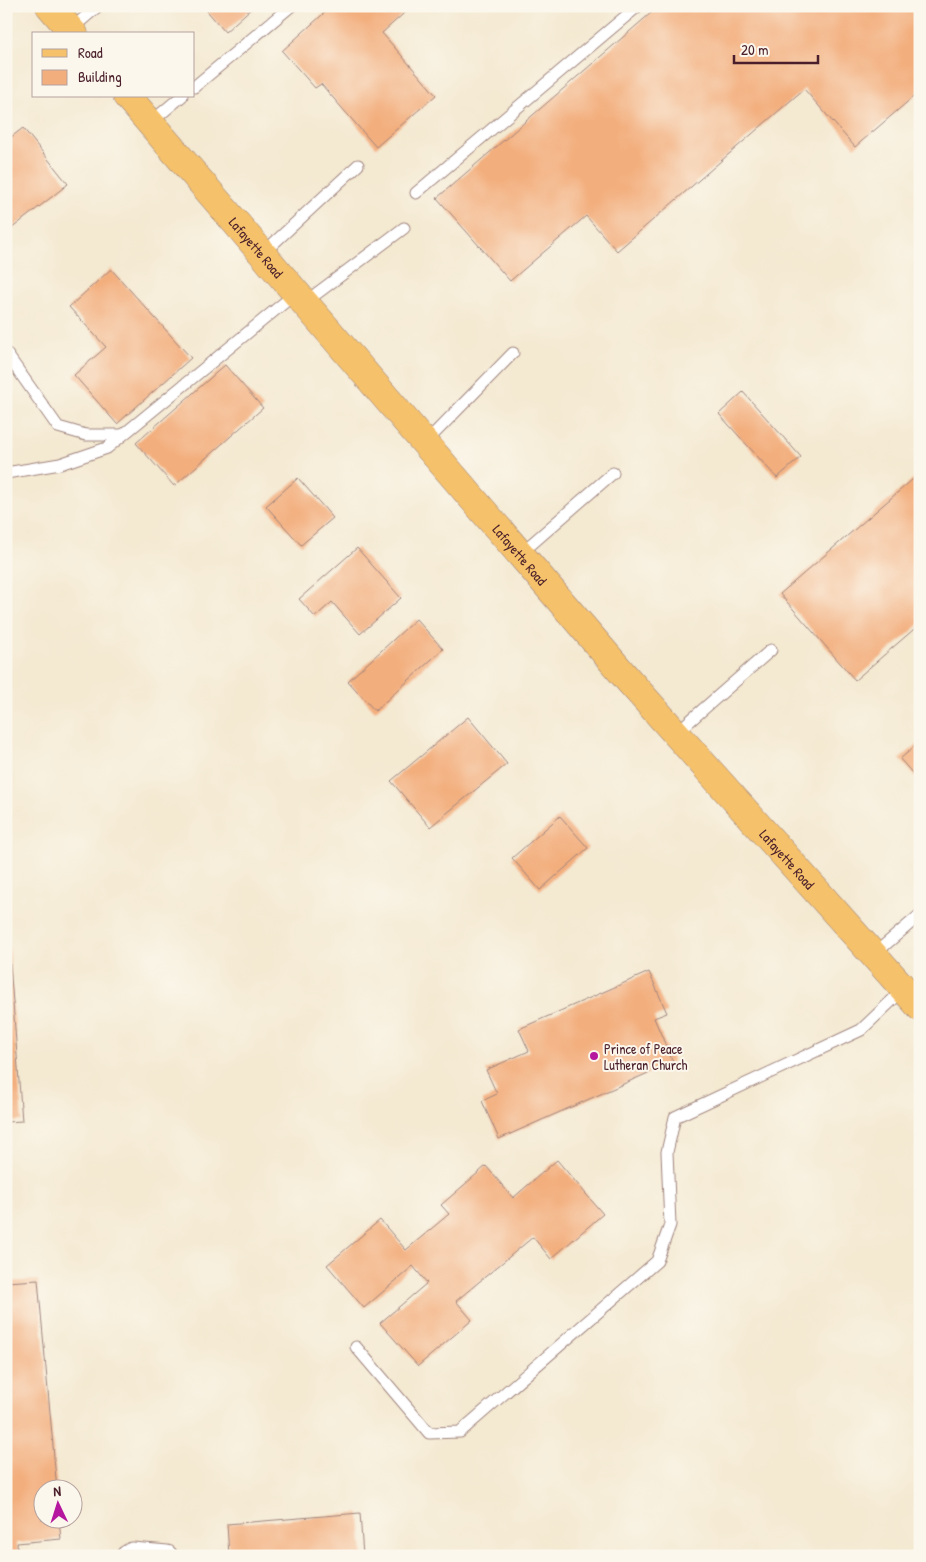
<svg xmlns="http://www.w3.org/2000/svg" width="926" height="1562" font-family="'Patrick Hand',sans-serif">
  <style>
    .building { fill: #f3ae7d }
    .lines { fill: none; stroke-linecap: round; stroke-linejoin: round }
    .lane-casing { stroke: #9f847e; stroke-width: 13 }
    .street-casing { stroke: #9f847e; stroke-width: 23 }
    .primary-casing { stroke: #9f847e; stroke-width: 29 }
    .lane { stroke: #fff; stroke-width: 11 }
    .street { stroke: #fff; stroke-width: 21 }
    .primary { stroke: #f5c16b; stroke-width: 28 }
    .poi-dot { fill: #b5179e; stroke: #fbf7ec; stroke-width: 2 }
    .labels { text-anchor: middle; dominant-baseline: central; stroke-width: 4; stroke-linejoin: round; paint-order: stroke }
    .street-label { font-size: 14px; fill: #4a1f2b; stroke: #fbf7ec }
    .poi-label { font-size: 14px; fill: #4a1f2b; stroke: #fbf7ec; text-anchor: start }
  </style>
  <rect width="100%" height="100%" fill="#fbf7ec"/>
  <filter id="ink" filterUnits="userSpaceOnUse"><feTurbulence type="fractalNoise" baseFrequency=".02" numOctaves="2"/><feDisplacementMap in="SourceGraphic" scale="10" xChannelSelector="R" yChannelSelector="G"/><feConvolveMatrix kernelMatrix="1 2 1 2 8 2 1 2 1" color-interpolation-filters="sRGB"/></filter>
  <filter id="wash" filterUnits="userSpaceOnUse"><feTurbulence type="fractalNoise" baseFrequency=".0096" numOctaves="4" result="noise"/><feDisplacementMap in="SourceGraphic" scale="20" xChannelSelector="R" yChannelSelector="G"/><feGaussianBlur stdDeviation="1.12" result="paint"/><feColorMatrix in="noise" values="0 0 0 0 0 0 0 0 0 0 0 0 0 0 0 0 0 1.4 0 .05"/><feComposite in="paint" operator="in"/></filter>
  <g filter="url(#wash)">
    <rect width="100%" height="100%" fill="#f4e9d1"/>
    <g id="blocks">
      <g class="building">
        <path d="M203,6h51l-29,26z"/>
        <path d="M332,6h80l-30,27 54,62 -60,52 -55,-63 -6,4 -33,-37z"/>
        <path d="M659,6h261v85l-65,56 -51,-58 -187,162 -31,-35 -76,65 -73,-83z"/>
        <path d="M23,128l45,56 -62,49v-92z"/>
        <path d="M111,269l80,89 -74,66 -43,-49 32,-28 -37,-40z"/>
        <path d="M225,365l38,43 -89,78 -38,-43z"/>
        <path d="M743,392l58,65 -24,21 -58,-64z"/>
        <path d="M920,473v151l-65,56 -75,-86z"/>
        <path d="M298,478l35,40 -32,27 -35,-39z"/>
        <path d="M357,548l44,50 -41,36 -28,-32 -17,15 -16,-18z"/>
        <path d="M416,619l27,30 -68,62 -27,-30z"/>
        <path d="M468,717l39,47 -77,63 -39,-46z"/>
        <path d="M920,742v40l-20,-23z"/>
        <path d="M560,816l28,32 -48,42 -28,-32z"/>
        <path d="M6,937h2l14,184 -16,1z"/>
        <path d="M649,972l18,41 -13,5 19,44 -174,77 -17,-38 15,-7 -11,-24 43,-19 -10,-22z"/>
        <path d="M557,1160l46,54 -52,45 -18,-22 -77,64 16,19 -54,46 -38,-43 47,-40 -14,-17 -49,42 -37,-43 53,-45 26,30 43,-36 -8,-9 45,-39 27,32z"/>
        <path d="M38,1280l19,210h-15v30h17l2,19 -44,4 1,13h-12v-274z"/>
        <path d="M360,1513l3,43h-134l-2,-32z"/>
      </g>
    </g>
  </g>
  <g filter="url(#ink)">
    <use href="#blocks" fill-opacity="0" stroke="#9f847e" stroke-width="1"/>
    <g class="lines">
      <g class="lane-casing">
        <g id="lane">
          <path d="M70,30l28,-24"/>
          <path d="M194,87l97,-81"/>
          <path d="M150,123l32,-27"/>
          <path d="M416,193l222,-187"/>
          <path d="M262,254l96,-89"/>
          <path d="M304,303l100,-75"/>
          <path d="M6,353l52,74 28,8h36"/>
          <path d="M425,443l88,-90"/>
          <path d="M6,473l54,-9 47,-16 189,-155"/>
          <path d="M520,554l93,-81"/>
          <path d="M676,733l95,-83"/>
          <path d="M873,955l47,-40"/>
          <path d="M356,1347l73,86 31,-1 197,-171 13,-36 -3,-73 8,-35 186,-87 43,-41"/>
        </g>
      </g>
      <g class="street-casing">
        <path id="street" d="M127,1556l5,-3 35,3"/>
      </g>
      <g class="primary-casing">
        <g id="primary">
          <path d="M50,6l24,28"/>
          <path id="s1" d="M127,96l503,586 290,325"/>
        </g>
      </g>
      <use href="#lane" class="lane"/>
      <use href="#street" class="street"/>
      <use href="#primary" class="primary"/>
    </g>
  </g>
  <circle class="poi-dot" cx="594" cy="1056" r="5"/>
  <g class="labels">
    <g class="street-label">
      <text stroke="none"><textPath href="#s1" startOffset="199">Lafayette Road</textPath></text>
      <text stroke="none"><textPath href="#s1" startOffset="604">Lafayette Road</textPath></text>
      <text stroke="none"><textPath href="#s1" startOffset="1009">Lafayette Road</textPath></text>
    </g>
    <g class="poi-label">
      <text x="604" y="1048">Prince of Peace<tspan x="604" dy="16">Lutheran Church</tspan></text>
    </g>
  </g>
  <rect width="926" height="1562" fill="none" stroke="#fbf7ec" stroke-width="25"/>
  <rect x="32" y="32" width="162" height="65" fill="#fbf7ec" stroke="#b4a19f"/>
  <rect x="42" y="49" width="25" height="8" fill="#f5c16b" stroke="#b4a19f"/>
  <text x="78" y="58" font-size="15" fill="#4a1f2b">Road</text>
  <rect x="42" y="70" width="25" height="15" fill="#f3ae7d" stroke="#b4a19f"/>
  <text x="78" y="82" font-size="15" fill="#4a1f2b">Building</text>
  <g transform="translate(58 1504) rotate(356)"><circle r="24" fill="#fbf7ec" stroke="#b4a19f"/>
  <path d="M0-4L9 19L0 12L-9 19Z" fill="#b5179e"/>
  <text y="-8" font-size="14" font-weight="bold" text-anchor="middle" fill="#4a1f2b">N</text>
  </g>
  <path d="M734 55v8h84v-8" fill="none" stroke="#4a1f2b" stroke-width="2.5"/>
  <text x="741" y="55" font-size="15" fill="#4a1f2b" stroke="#fbf7ec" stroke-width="4" paint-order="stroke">20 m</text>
</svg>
